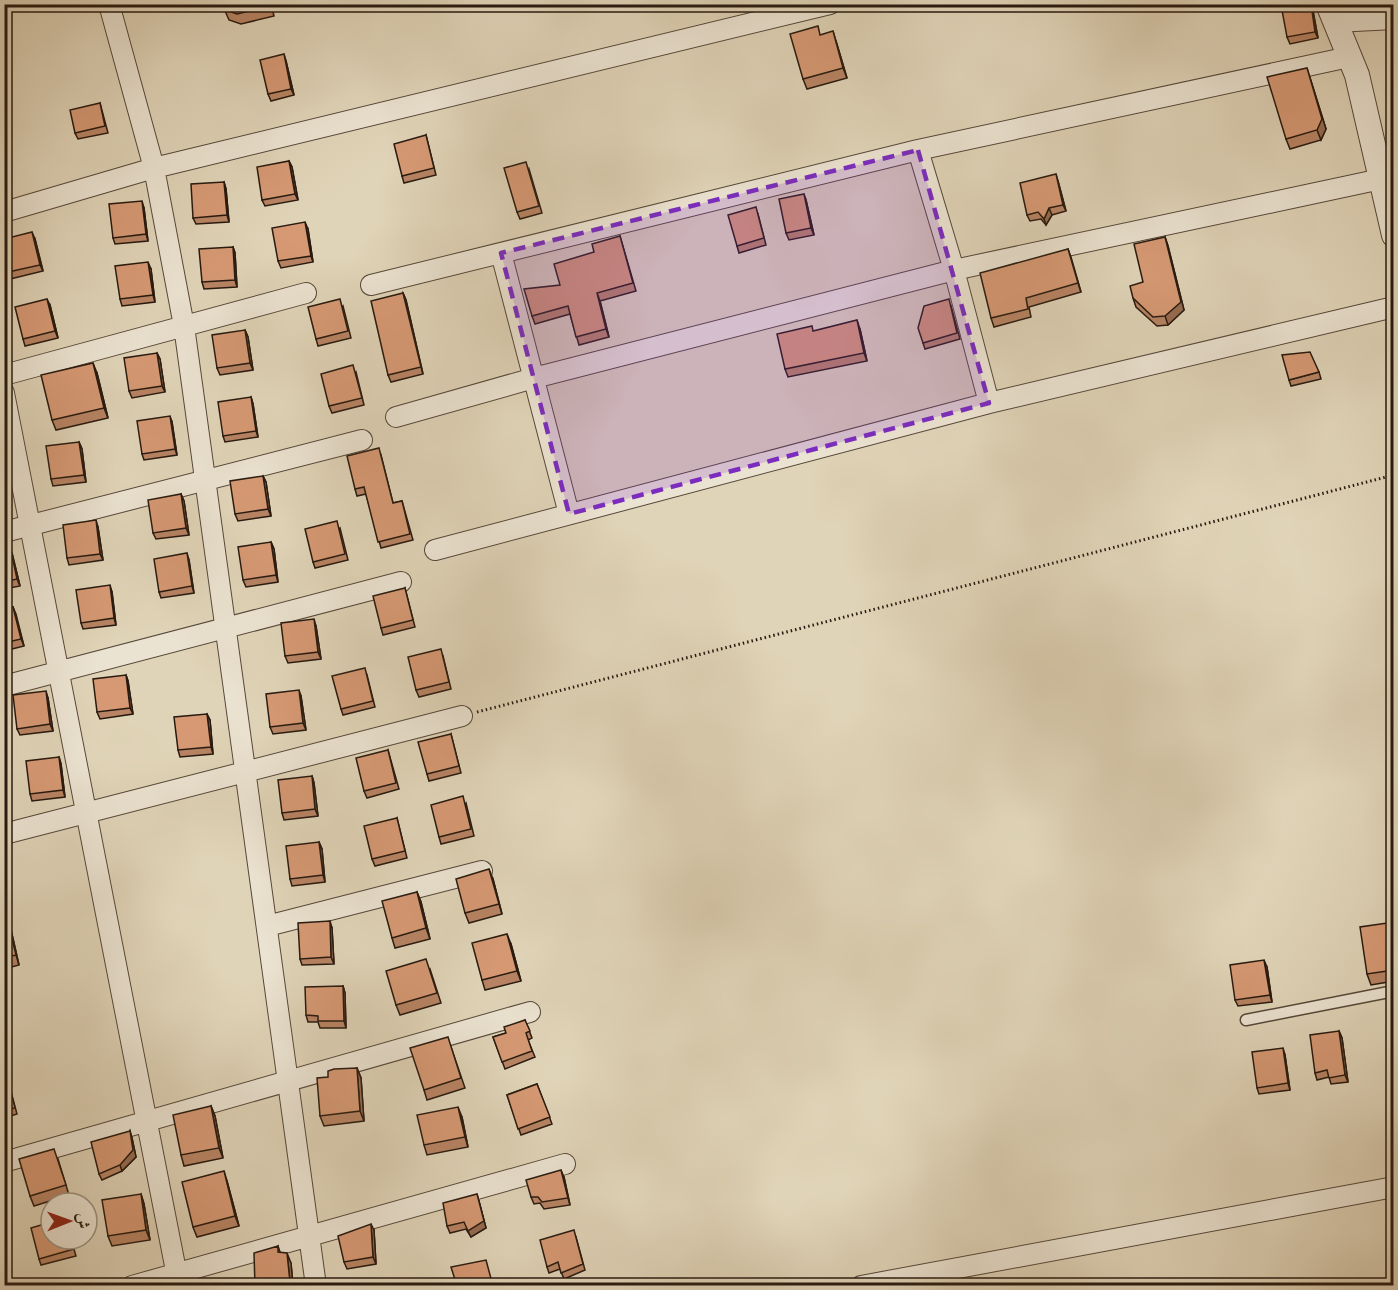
<svg xmlns="http://www.w3.org/2000/svg" width="1398" height="1290" font-family="Alegreya,Amiri,serif">
<rect width="100%" height="100%" fill="#e0d4b8"/>
<filter id="stains"><feTurbulence type="fractalNoise" baseFrequency=".00333" numOctaves="4"/><feColorMatrix values="0 0 0 0 .2 0 0 0 0 .09 0 0 0 0 .02 0 0 0 .5 -.17"/></filter>
<radialGradient id="worn" r=".72"><stop offset=".6" stop-color="#630" stop-opacity="0"/><stop offset="1" stop-color="#630" stop-opacity=".3"/></radialGradient>
<g fill="none" stroke-linecap="round" stroke-linejoin="round">
<!-- service casing -->
<g stroke="#56483a" stroke-width="13">
<path id="service" d="M1246 1020 1394 991"/>
</g>
<!-- minor casing -->
<g stroke="#56483a" stroke-width="22">
<path id="minor" d="M109 4 154 168 184 326 316 1286
M1335 22 1394 19
M918 150 954 270 989 403
M4 212 154 168 830 4
M501 253 569 514
M371 285 918 150 1349 57
M4 375 306 293
M4 393 179 1286
M396 417 534 378 954 270 1381 179
M4 532 362 440
M435 550 989 403 1394 307
M4 686 401 582
M4 834 462 716
M267 926 482 871
M4 1162 530 1012
M132 1286 565 1164
M861 1286 1394 1187"/>
</g>
<!-- tertiary casing -->
<g stroke="#56483a" stroke-width="26">
<path id="tertiary" d="M1328 4 1357 75 1394 235"/>
</g>
<!-- path -->
<path stroke="#281a10" stroke-width="3" stroke-dasharray="1.5 3" stroke-linecap="butt" d="M477 712 1394 475"/>
<!-- service -->
<use href="#service" stroke="#ebe3d1" stroke-width="10"/>
<!-- minor -->
<use href="#minor" stroke="#ebe3d1" stroke-width="20"/>
<!-- tertiary -->
<use href="#tertiary" stroke="#ebe3d1" stroke-width="24"/>
</g>
<!-- wall -->
<path fill="#b88464" stroke="#281a10" stroke-width="1.5" d="M222 4H271L274 16 241 24 229 20Z
M1286 4H1312L1318 38 1290 44 1287 37Z
M836 41 847 78 807 89 803 79Z
M286 61 294 95 271 101 268 94Z
M1310 78 1326 129 1321 140 1290 149 1286 139Z
M100 103 108 133 78 139 75 133Z
M4 131 11 156 4 158Z
M426 135 436 175 404 183 402 176Z
M289 161 292 167 298 200 265 206 262 200Z
M529 169 542 213 520 219 517 212Z
M1058 181 1066 211 1052 215 1046 225 1041 219 1030 221 1027 215Z
M224 182 226 189 229 222 196 224 193 218Z
M806 200 814 235 789 240 786 233Z
M144 208 148 241 115 244 113 238Z
M758 214 766 245 739 253 737 246Z
M308 229 313 262 281 268 278 261Z
M620 236 636 291 600 301 609 337 579 345 570 314 535 324 532 316 560 285 594 252Z
M1165 237 1168 246 1184 310 1168 325 1157 326 1136 307 1133 298 1143 282Z
M35 239 43 271 10 279 8 272Z
M233 247 235 253 237 287 204 289 202 282Z
M1068 249 1081 292 1029 307 1031 317 994 327 991 318Z
M151 269 155 302 122 306 120 299Z
M403 293 406 300 423 374 391 382 388 375Z
M50 305 58 338 25 346 23 339Z
M343 306 351 338 318 346 316 339Z
M951 306 960 339 925 349 923 343Z
M860 329 867 361 788 377 785 369 814 331Z
M245 330 248 337 253 370 220 375 217 368Z
M157 353 160 359 165 392 132 398 129 391Z
M356 372 364 405 332 413 329 406Z
M1319 372 1321 379 1291 386 1289 380Z
M97 373 108 418 56 430 52 420Z
M251 397 253 404 258 437 225 442 223 436Z
M172 422 177 455 144 460 142 454Z
M79 442 82 449 86 482 53 486 51 479Z
M381 455 393 503 402 501 413 540 381 548 366 494 357 496 355 489Z
M263 476 266 482 271 516 238 521 235 514Z
M181 494 184 501 189 535 156 539 153 533Z
M98 527 103 560 69 565 67 558Z
M340 528 348 560 315 568 313 562Z
M271 542 274 549 278 582 246 587 243 580Z
M4 548 12 553 20 586 4 589Z
M189 560 194 593 161 598 159 592Z
M405 588 415 627 383 635 381 628Z
M112 592 116 625 83 629 81 623Z
M13 607 24 646 4 651V609Z
M316 626 321 659 288 663 285 656Z
M443 656 451 689 419 697 416 690Z
M126 675 128 681 133 714 100 719 97 712Z
M367 675 375 707 343 715 341 709Z
M301 696 306 730 273 734 270 727Z
M48 698 53 731 20 735 17 729Z
M207 714 210 720 213 754 180 757 178 750Z
M451 734 461 773 429 781 427 774Z
M388 750 399 789 367 798 364 791Z
M59 757 61 764 65 797 32 801 30 794Z
M312 776 314 783 318 816 284 820 282 813Z
M466 803 474 836 441 844 439 837Z
M397 818 407 858 375 866 372 859Z
M319 842 322 849 325 882 292 886 290 879Z
M493 879 502 914 469 923 465 913Z
M417 892 421 902 430 939 395 948 392 938Z
M4 911 9 921 19 965 4 969Z
M1394 922V981L1371 985 1367 974Z
M332 928 334 964 302 965 300 959Z
M511 944 521 981 485 990 482 980Z
M1267 967 1272 1002 1238 1006 1235 1000Z
M430 969 441 1003 400 1015 396 1005Z
M343 986 345 993 346 1028H320L318 1022H308L306 1015Z
M525 1020 532 1038 528 1040 535 1057 505 1069 493 1037 506 1033Z
M1339 1031 1342 1038 1348 1082 1331 1084 1329 1077 1317 1080 1315 1073Z
M451 1047 465 1088 427 1100 424 1090Z
M1285 1055 1290 1090 1259 1094 1257 1088Z
M357 1068 361 1078 364 1121 324 1126 320 1116 328 1077Z
M4 1078 9 1084 17 1114 4 1118Z
M537 1084 552 1124 521 1135 507 1095Z
M211 1106 215 1116 223 1158 184 1166 181 1155Z
M462 1117 468 1147 427 1155 424 1145Z
M130 1131 132 1138 136 1157 122 1171 102 1180 99 1174Z
M58 1159 69 1195 34 1206 30 1196Z
M564 1177 570 1205 544 1209 540 1203 534 1204 531 1197Z
M227 1181 239 1226 197 1237 193 1227Z
M141 1194 144 1204 150 1240 112 1246 108 1236Z
M479 1201 486 1228 471 1237 466 1229 450 1233 447 1226Z
M374 1230 376 1264 347 1269 344 1262Z
M576 1237 585 1270 564 1279 560 1269 549 1273 547 1267Z
M51 1239H71L76 1256 41 1265 39 1259Z
M278 1246 280 1252 291 1263 293 1286H255Z"/>
<!-- shaded-wall -->
<path fill="#966b51" stroke="#281a10" stroke-width="1.5" d="M1311 4 1312 7 1318 38 1315 32Z
M833 31 836 41 847 78 843 68Z
M284 54 286 61 294 95 291 89Z
M1307 68 1326 129 1321 140 1317 130Z
M4 131 6 134 11 156 8 149Z
M289 161 292 167 298 200 295 194Z
M1056 174 1058 181 1066 211 1063 205Z
M224 182 226 189 229 222 227 215Z
M804 194 806 200 814 235 811 228Z
M142 201 144 208 148 241 146 234Z
M1049 208 1052 215 1046 225 1044 219Z
M305 222 308 229 313 262 311 256Z
M32 232 35 239 43 271 40 265Z
M1165 237 1168 246 1184 310 1168 325 1165 316Z
M233 247 235 253 237 287 235 280Z
M1068 249 1071 257 1081 292 1078 283Z
M148 262 151 269 155 302 153 295Z
M403 293 406 300 423 374 421 367Z
M597 293 600 301 609 337 606 329Z
M47 299 50 305 58 338 55 331Z
M857 320 860 329 867 361 864 353Z
M245 330 248 337 253 370 250 363Z
M157 353 160 359 165 392 162 386Z
M93 363 97 373 108 418 104 408Z
M251 397 253 404 258 437 256 431Z
M170 416 172 422 177 455 175 449Z
M79 442 82 449 86 482 84 475Z
M263 476 266 482 271 516 268 509Z
M181 494 184 501 189 535 186 528Z
M96 520 98 527 103 560 100 554Z
M271 542 274 549 278 582 276 575Z
M10 546 12 553 20 586 17 579Z
M187 553 189 560 194 593 192 586Z
M110 585 112 592 116 625 114 618Z
M13 607 16 614 24 646 21 639Z
M314 619 316 626 321 659 318 652Z
M126 675 128 681 133 714 130 708Z
M299 690 301 696 306 730 303 723Z
M46 691 48 698 53 731 50 724Z
M207 714 210 720 213 754 211 747Z
M59 757 61 764 65 797 63 790Z
M312 776 314 783 318 816 315 809Z
M319 842 322 849 325 882 323 875Z
M489 869 493 879 502 914 499 904Z
M4 870 9 885 4 891Z
M417 892 421 902 430 939 426 928Z
M5 911 9 921 19 965 16 955Z
M330 921 332 928 334 964 331 957Z
M507 934 511 944 521 981 517 971Z
M1264 960 1267 967 1272 1002 1270 995Z
M343 986 345 993 346 1028 344 1021Z
M1339 1031 1342 1038 1348 1082 1345 1075Z
M1283 1048 1285 1055 1290 1090 1288 1083Z
M357 1068 361 1078 364 1121 360 1111Z
M211 1106 215 1116 223 1158 219 1148Z
M458 1107 462 1117 468 1147 465 1137Z
M130 1131 132 1138 136 1157 122 1171 120 1165Z
M561 1170 564 1177 570 1205 568 1198Z
M224 1171 227 1181 239 1226 235 1216Z
M141 1194 144 1204 150 1240 146 1230Z
M477 1194 486 1228 471 1237 468 1231Z
M371 1224 374 1230 376 1264 373 1257Z
M287 1253 291 1263 293 1286H292L290 1282Z"/>
<!-- building -->
<path fill="#d69974" stroke="#281a10" stroke-width="1.5" d="M223 4H270V6L237 14 225 10Z
M1286 4H1311L1315 32 1287 37 1281 5Z
M818 26 820 35 833 31 843 68 803 79 790 34Z
M284 54 291 89 268 94 260 60Z
M1307 68 1322 119 1317 130 1286 139 1267 77Z
M100 103 105 126 75 133 70 110Z
M4 133 8 149 4 150Z
M426 135 434 168 402 176 394 144Z
M289 161 295 194 262 200 257 167Z
M526 162 539 206 517 212 504 168Z
M1056 174 1063 205 1049 208 1044 219 1038 212 1027 215 1020 183Z
M224 182 227 215 193 218 191 184Z
M804 194 811 228 786 233 779 199Z
M142 201 146 234 113 238 109 204Z
M756 207 764 238 737 246 728 215Z
M305 222 311 256 278 261 272 228Z
M32 232 40 265 8 272 4 258V239Z
M620 236 633 283 597 293 606 329 576 337 568 306 532 316 524 289 560 285 554 264 594 252 592 244Z
M1165 237 1181 302 1165 316 1153 317 1133 298 1130 286 1143 282 1134 244Z
M233 247 235 280 202 282 199 249Z
M1068 249 1078 283 1026 298 1028 309 991 318 980 273Z
M148 262 153 295 120 299 115 266Z
M403 293 421 367 388 375 371 301Z
M47 299 55 331 23 339 15 307Z
M340 299 348 331 316 339 308 307Z
M949 299 957 333 923 343 918 328 924 306Z
M857 320 864 353 785 369 777 334 812 326 813 331Z
M245 330 250 363 217 368 212 335Z
M1310 352 1319 372 1289 380 1282 355Z
M157 353 162 386 129 391 124 358Z
M93 363 104 408 52 420 41 375Z
M353 365 362 398 329 406 321 374Z
M251 397 256 431 223 436 218 402Z
M170 416 175 449 142 454 137 421Z
M79 442 84 475 51 479 46 446Z
M379 448 393 503 402 501 410 534 378 542 364 487 355 489 347 456Z
M263 476 268 509 235 514 230 481Z
M181 494 186 528 153 533 148 500Z
M96 520 100 554 67 558 63 525Z
M337 521 345 554 313 562 305 529Z
M271 542 276 575 243 580 238 547Z
M10 546 17 579 4 582V548Z
M187 553 192 586 159 592 154 559Z
M110 585 114 618 81 623 76 590Z
M405 588 413 620 381 628 373 596Z
M13 607 21 639 4 643V609Z
M314 619 318 652 285 656 281 623Z
M441 649 449 682 416 690 408 657Z
M365 668 373 701 341 709 332 676Z
M126 675 130 708 97 712 93 679Z
M299 690 303 723 270 727 266 694Z
M46 691 50 724 17 729 13 695Z
M207 714 211 747 178 750 174 717Z
M451 734 459 766 427 774 418 742Z
M388 750 396 783 364 791 356 758Z
M59 757 63 790 30 794 26 761Z
M312 776 315 809 282 813 278 780Z
M463 796 471 829 439 837 431 805Z
M397 818 405 851 372 859 364 826Z
M319 842 323 875 290 879 286 846Z
M489 869 499 904 465 913 456 879Z
M417 892 426 928 392 938 382 901Z
M4 911H5L16 955 4 958Z
M330 921 331 957 300 959 298 923Z
M1394 922V970L1367 974 1360 927Z
M507 934 517 971 482 980 472 943Z
M426 959 437 993 396 1005 386 971Z
M1264 960 1270 995 1235 1000 1230 965Z
M343 986 344 1021H318V1016L306 1015 305 987Z
M525 1020 530 1031 526 1033 532 1051 502 1062 493 1037 506 1033 504 1027Z
M1339 1031 1345 1075 1329 1078 1327 1070 1315 1073 1310 1035Z
M448 1037 461 1078 424 1090 410 1048Z
M1283 1048 1288 1083 1257 1088 1252 1052Z
M357 1068 360 1111 320 1116 317 1078 328 1077V1071L334 1069Z
M7 1077 15 1108 4 1110V1078Z
M537 1084 550 1117 518 1129 507 1095Z
M211 1106 219 1148 181 1155 173 1115Z
M458 1107 465 1137 424 1145 417 1115Z
M130 1131 133 1150 120 1165 99 1174 91 1142Z
M54 1149 66 1185 30 1196 19 1159Z
M561 1170 568 1198 542 1202 538 1197H531L526 1180Z
M224 1171 235 1216 193 1227 182 1182Z
M141 1194 146 1230 108 1236 102 1200Z
M477 1194 484 1221 468 1231 464 1222 447 1226 443 1203Z
M51 1222V1239H71L74 1249 39 1259 31 1228Z
M371 1224 373 1257 344 1262 338 1236Z
M574 1230 583 1264 561 1273 558 1262 547 1267 540 1240Z
M278 1246V1252L287 1253 290 1282 278 1284 279 1286H255L254 1253Z
M486 1260 493 1286H457L451 1267Z
M378 1282 379 1286H345Z"/>
<!-- marked area -->
<path fill="#7b2cbf" fill-opacity="0.2" stroke="#7b2cbf" stroke-width="4.5" stroke-dasharray="12 8" stroke-linejoin="round" d="M918 150 989 403 569 514 501 253Z"/>
<!-- margin -->
<rect width="1398" height="1290" fill="none" stroke="#e0d4b8" stroke-width="24"/>
<rect x="6" y="6" width="1386" height="1278" fill="none" stroke="#281a10" stroke-width="3"/>
<rect x="12" y="12" width="1374" height="1266" fill="none" stroke="#281a10" stroke-width="1.5"/>
<!-- north arrow -->
<g transform="translate(69 1221) rotate(89)"><circle r="28" fill="#ebe3d1" stroke="#9d9384" stroke-width="1.5"/>
<path d="M0-4.5L10 22L0 15L-10 22Z" fill="#8f2418"/>
<text y="-9" font-size="16" font-weight="bold" text-anchor="middle" fill="#281a10">ش</text>
</g>
<rect width="100%" height="100%" filter="url(#stains)"/>
<rect width="100%" height="100%" fill="url(#worn)"/>
</svg>
